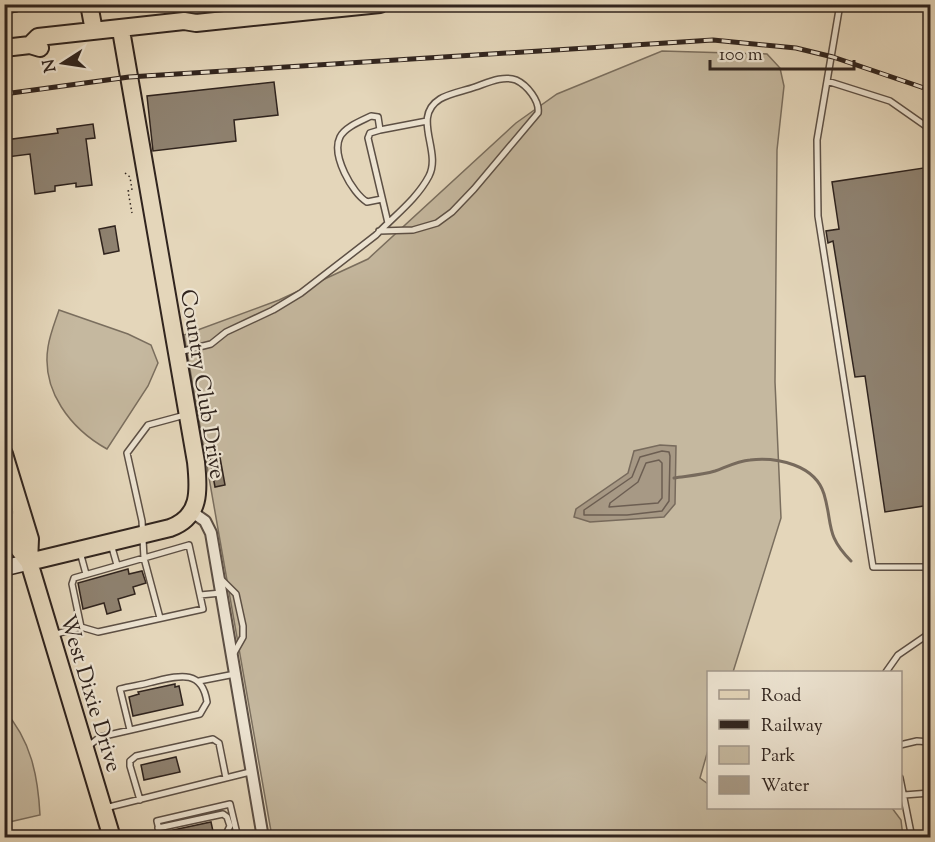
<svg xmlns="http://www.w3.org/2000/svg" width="935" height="842" font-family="'Sorts Mill Goudy',serif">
<rect width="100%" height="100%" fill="#e4d6ba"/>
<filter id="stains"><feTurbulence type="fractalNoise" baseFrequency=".00333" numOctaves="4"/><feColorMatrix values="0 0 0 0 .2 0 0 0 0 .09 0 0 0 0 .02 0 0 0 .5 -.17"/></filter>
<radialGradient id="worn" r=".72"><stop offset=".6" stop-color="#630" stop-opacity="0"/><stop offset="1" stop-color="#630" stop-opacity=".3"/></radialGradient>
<!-- green -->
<path fill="#c5b89f" stroke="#7a6e5e" stroke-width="1.5" d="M662 51 767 54 780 68 784 86 777 150 775 382 781 518 733 672H708V750L700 778 708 784V808H892L901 820 903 837H272L184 335 279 300 368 259 516 123 557 94Z
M59 310 128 334 151 345 158 363 148 386 107 449C71 429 41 391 48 347 50 334 55 322 59 310Z
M4 710C31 740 38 776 40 815L5 823Z"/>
<!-- water -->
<path fill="#a79985" stroke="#776a5c" stroke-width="1.5" d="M660 445 676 446 675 504 664 517 590 522 574 517 576 509 628 473 634 451Z"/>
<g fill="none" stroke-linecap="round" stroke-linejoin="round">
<!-- shore -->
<path stroke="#6c5e52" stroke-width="1.5" d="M662 451 669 452 670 456 669 501 662 511 627 515H584V510L632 477 640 457Z
M659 460 662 463V498L658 503 609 507 610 503 638 482 646 463Z"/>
<!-- stream -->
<path stroke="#776a5c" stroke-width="3" d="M674 478C687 476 702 475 715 471 726 467 738 461 750 460 778 457 815 465 824 494 833 524 825 535 851 561"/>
</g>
<!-- building -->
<path fill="#8e816f" stroke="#30241e" stroke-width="1.5" d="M4 4H15L17 12 4 14Z
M274 82 278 115 234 120 236 141 153 151 147 96Z
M93 124 95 138 86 139 92 185 76 187V183L55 186V191L35 194 30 154 7 157 5 140 58 133 57 129Z
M930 167V505L885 512 865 376 855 377 833 241 828 243 826 231 839 229 832 182Z
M115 226 119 251 104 254 99 229Z
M219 452 225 485 215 487 209 454Z
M128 569 129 574 142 571 146 583 133 587 135 594 118 599 121 610 107 614 104 603 83 609 78 583Z
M175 684V687L179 686 183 705 133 716 129 697 139 694 138 692Z
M176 757 180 772 144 780 141 765Z
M211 822 214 836 174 837 173 830Z"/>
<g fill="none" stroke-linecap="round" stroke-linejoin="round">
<!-- lane casing -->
<g stroke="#5d5045" stroke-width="8">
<path id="lane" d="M827 81 840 4
M930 129 890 101 827 81 817 140 818 216 873 567H930
M380 130 427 121
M382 199 367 202C352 193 331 155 340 137 345 127 361 121 371 116L378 117 380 130 370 133 368 138 388 223
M179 352 211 344 226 332 273 310 301 293 376 235C394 216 417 199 429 176 442 151 411 117 440 99 450 93 464 91 475 87 487 83 503 75 516 80 527 85 540 101 538 113L474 189 452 212 437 223 413 230 379 231
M111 544 117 565
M80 552 86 574
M221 579 236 594 243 626V637L234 653
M200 595 221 593
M81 627 72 584 74 578 144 558 160 618
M53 635 81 627 98 632 203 609 189 545 144 558 142 521 127 453 148 425 185 415
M886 672 898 655 930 633
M199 681 235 674
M900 745 917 741 930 742
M86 748 100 737 200 714 207 702C202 668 178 676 152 682 142 685 131 686 120 689L130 730
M900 778 912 838
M904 795 930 793
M140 800 130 766V761L136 756 213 739 219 743 226 778
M105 808 250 772
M158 828 223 814 227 817 230 826 226 834 220 838
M161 838 157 821 230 804 238 838"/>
</g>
<!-- street casing -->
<g stroke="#5d5045" stroke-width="14">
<path id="street" d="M192 512 205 521 211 533 263 838"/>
</g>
<!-- secondary casing -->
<g stroke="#30241e" stroke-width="18">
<path id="secondary" d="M4 568 29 562"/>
</g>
<!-- primary casing -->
<g stroke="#30241e" stroke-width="20">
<path id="primary" d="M89 4 94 31
M30 45 38 37 184 21 196 23 380 4
M4 48 30 45 40 48
M4 454 30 539 29 562 112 838
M4 509 15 544 29 562
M29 562 170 528C201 517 199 490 196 462L122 36"/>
</g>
<!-- path -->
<path stroke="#30241e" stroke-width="1.5" stroke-dasharray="1.5 3" stroke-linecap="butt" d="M125 173 130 177 132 190 128 191 132 213"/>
<!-- lane -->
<use href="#lane" stroke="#ede4d2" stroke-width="5"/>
<!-- street -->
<use href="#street" stroke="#ede4d2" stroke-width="10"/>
<!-- secondary -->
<use href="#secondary" stroke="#ede4d2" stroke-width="15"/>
<!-- primary -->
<use href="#primary" stroke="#e4d6ba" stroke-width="16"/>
<!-- rail casing -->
<g stroke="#30241e" stroke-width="5">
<path id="rail" d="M4 94 129 77 713 40 796 48 833 57 930 90"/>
</g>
<!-- rail -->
<use href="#rail" stroke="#ede4d2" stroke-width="3" stroke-dasharray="9" stroke-linecap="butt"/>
</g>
<g text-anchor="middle" stroke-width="4.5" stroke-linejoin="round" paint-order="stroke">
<!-- street labels -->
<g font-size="22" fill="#30241e" stroke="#ede4d2">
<text transform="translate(204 384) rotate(81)" y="8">Country Club Drive</text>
<text transform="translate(92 693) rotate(73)" y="8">West Dixie Drive</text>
</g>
</g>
<!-- margin -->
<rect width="935" height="842" fill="none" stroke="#e4d6ba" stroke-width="24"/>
<rect x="6" y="6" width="923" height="830" fill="none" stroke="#30241e" stroke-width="3"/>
<rect x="12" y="12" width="911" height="818" fill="none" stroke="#30241e" stroke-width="1.5"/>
<!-- legend -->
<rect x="707" y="671" width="195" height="138" fill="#ede4d2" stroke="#a1978a" stroke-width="1.5"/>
<rect x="719" y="690" width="30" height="9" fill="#e4d6ba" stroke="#a1978a" stroke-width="1.5"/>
<text x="761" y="701" font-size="18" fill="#30241e">Road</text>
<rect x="719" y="720" width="30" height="9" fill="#30241e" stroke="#a1978a" stroke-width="1.5"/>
<text x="761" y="731" font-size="18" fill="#30241e">Railway</text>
<rect x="719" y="746" width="30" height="18" fill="#c5b89f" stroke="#a1978a" stroke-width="1.5"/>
<text x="761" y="761" font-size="18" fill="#30241e">Park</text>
<rect x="719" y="776" width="30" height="18" fill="#a79985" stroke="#a1978a" stroke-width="1.5"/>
<text x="761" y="791" font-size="18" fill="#30241e">Water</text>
<!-- north arrow -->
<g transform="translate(63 63) rotate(258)" stroke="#ede4d2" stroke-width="4.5" paint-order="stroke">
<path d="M0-4.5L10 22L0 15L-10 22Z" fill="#30241e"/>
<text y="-9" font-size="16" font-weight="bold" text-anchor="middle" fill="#30241e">N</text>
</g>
<!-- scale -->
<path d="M710 60v9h144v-9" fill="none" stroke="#30241e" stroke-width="3"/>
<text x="719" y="60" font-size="18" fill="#30241e" stroke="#ede4d2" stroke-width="4.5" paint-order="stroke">100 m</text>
<rect width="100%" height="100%" filter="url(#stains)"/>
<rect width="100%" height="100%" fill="url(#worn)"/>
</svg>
